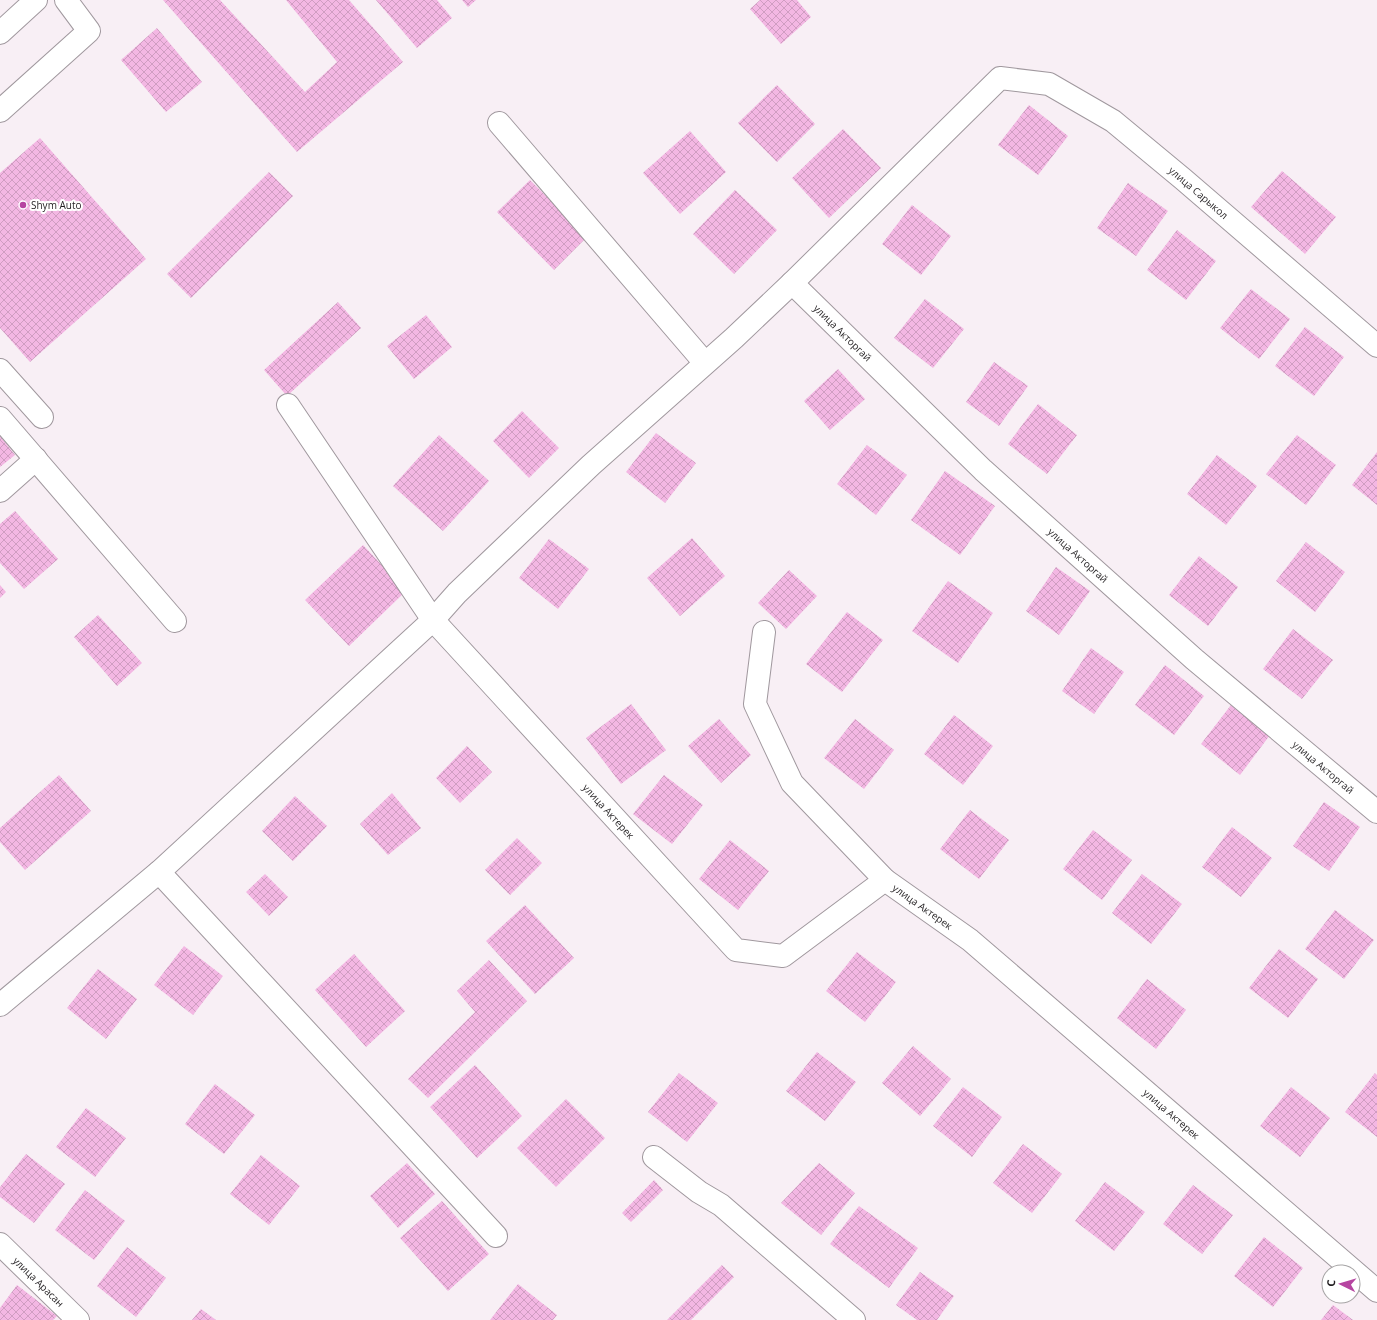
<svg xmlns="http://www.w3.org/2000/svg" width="1377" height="1320" font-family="'Open Sans',sans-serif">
<defs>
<pattern id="building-cross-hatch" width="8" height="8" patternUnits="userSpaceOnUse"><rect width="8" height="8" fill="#f3b7e3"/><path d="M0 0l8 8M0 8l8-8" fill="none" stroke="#d09dc2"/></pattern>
</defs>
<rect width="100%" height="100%" fill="#f8eff5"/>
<!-- building -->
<path fill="url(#building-cross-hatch)" d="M163 0H220L305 92 337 62 286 0H349L403 62 297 152Z
M376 0H437L452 18 417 48Z
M462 0H476L468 7Z
M760 0H797L811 17 781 44 750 9Z
M157 28 202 82 166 112 121 60Z
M777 85 815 124 777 162 738 123Z
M1029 105 1068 136 1038 175 998 145Z
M843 129 881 168 829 218 792 178Z
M690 131 726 172 680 214 643 173Z
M40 138 146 259 30 362 0 328V173Z
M1282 171 1336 217 1305 254 1251 207Z
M269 172 293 196 191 298 167 274Z
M530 180 587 237 554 270 497 212Z
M1128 183 1168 211 1136 256 1097 228Z
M735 190 777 230 734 274 693 234Z
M912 205 951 236 921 275 882 244Z
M1177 230 1216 261 1186 300 1147 270Z
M1251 289 1290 319 1259 359 1220 328Z
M925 299 964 329 933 368 894 338Z
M338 302 361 328 287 396 264 370Z
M426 315 452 347 414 379 387 346Z
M1305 327 1344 357 1314 396 1275 366Z
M994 362 1028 386 999 426 966 402Z
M838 369 865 399 830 430 804 401Z
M1038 404 1077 435 1047 474 1008 444Z
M522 411 559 448 529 478 493 441Z
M656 433 696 463 665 503 626 472Z
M439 435 489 481 443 531 393 486Z
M1297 435 1336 465 1306 505 1266 474Z
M0 436 15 455 0 467Z
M867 445 907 475 876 515 837 484Z
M1377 452V505L1352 485Z
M1217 455 1257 486 1226 525 1187 494Z
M945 471 995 506 960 555 911 520Z
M15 511 58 559 24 589 0 563V524Z
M692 538 725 576 680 616 647 578Z
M549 539 589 569 558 609 519 578Z
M1306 542 1345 572 1315 612 1276 581Z
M363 545 406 591 349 646 305 600Z
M1199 556 1238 587 1208 626 1169 595Z
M1056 567 1090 591 1059 635 1026 611Z
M789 570 817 596 786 629 758 603Z
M948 581 993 613 958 663 912 631Z
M0 585 6 592 0 598Z
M847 612 883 640 842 692 806 664Z
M98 615 142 663 117 686 74 637Z
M1293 629 1333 660 1302 699 1263 669Z
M1091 648 1124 672 1094 714 1062 691Z
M1165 665 1204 696 1174 735 1135 705Z
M631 704 666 750 621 784 586 738Z
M1231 705 1270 735 1240 775 1201 744Z
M954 715 993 746 963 785 924 754Z
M719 719 751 755 721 783 688 746Z
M855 719 894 750 864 789 824 758Z
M467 746 492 772 460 803 436 778Z
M59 775 91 811 25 870 0 842V828Z
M664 775 703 805 672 844 633 814Z
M392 793 421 828 388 855 360 824Z
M295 796 327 826 293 861 262 831Z
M1324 802 1360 827 1329 871 1293 846Z
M970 810 1009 840 979 879 940 849Z
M1232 827 1272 858 1241 897 1202 867Z
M1093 830 1132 860 1102 900 1063 869Z
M517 838 542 863 510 895 485 870Z
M730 840 769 871 738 910 699 879Z
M265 874 288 897 269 916 246 892Z
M1142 874 1182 904 1151 944 1112 913Z
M525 905 574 958 535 994 486 941Z
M1335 910 1374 940 1344 979 1305 949Z
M184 946 223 976 193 1015 154 985Z
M1279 949 1318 979 1288 1018 1249 988Z
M857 952 896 982 865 1022 826 991Z
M354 954 405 1011 366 1047 315 990Z
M489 960 527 1001 428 1098 408 1079 475 1012 457 991Z
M98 969 137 999 106 1039 67 1008Z
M1147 979 1186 1010 1156 1049 1117 1018Z
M913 1046 951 1079 920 1116 882 1083Z
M817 1052 856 1082 825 1121 786 1091Z
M475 1065 522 1116 477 1158 430 1107Z
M679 1073 718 1103 687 1142 648 1112Z
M1375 1073 1377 1075V1137L1345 1112Z
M215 1084 255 1115 224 1154 185 1124Z
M963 1087 1002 1117 972 1157 933 1126Z
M1291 1087 1330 1118 1300 1157 1260 1126Z
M566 1099 605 1138 556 1187 517 1148Z
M86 1108 126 1138 95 1177 56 1147Z
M1023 1144 1062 1174 1032 1213 993 1183Z
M26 1154 65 1184 34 1223 0 1197V1187Z
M261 1155 300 1186 269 1225 230 1194Z
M407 1163 435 1194 398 1228 370 1196Z
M819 1163 855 1193 821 1235 781 1203Z
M654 1180 663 1190 631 1222 622 1213Z
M1105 1182 1145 1212 1114 1251 1075 1221Z
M1193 1185 1233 1215 1202 1254 1163 1224Z
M85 1190 125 1221 94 1260 55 1230Z
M442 1201 489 1254 448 1291 400 1238Z
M859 1206 918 1248 889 1288 830 1244Z
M1264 1237 1303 1268 1273 1307 1234 1276Z
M127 1247 166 1278 136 1317 97 1286Z
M722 1265 734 1277 691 1320H667Z
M920 1272 954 1296 937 1320H917L896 1305Z
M518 1284 557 1315 553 1320H490Z
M17 1285 57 1316 53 1320H0V1308Z
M1333 1305 1353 1320H1321Z
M201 1309 216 1320H192Z"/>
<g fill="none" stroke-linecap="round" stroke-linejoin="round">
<!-- minor casing -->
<g stroke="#a0989e" stroke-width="24">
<g id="minor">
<path d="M0 33 36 0"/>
<path d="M0 111 89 31 66 0"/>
<path d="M499 123 705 363"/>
<path id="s1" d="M792 283 983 470 1194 659 1377 812"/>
<path d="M0 370 42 417"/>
<path id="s2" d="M288 405 433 620 736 950 783 956 885 880 970 940 1377 1291"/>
<path d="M0 418 175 621"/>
<path d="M0 491 36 459"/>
<path d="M764 632 755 704 792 783 885 880"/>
<path d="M159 872 496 1236"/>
<path id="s3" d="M0 1005 159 872 433 620 457 593 591 465 734 338 792 283 1000 78 1049 84 1113 121 1183 179 1377 346"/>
<path d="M654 1157 699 1192 721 1205 854 1320"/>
<path id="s4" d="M0 1244 78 1320"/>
</g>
</g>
<!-- minor -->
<use href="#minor" stroke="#fff" stroke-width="22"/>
</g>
<!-- markers -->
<circle fill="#b645a1" stroke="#fff" stroke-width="1.5" cx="23" cy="205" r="4"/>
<g text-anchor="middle" stroke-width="4" stroke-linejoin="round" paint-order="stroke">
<!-- street labels -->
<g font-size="10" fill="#221f21" stroke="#fff">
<text dy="4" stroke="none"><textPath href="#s3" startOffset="1599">улица Сарыкол</textPath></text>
<text dy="4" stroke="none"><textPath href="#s1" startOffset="71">улица Акторгай</textPath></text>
<text dy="4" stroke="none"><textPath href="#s1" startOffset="395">улица Акторгай</textPath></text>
<text dy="4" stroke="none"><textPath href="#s1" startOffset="719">улица Акторгай</textPath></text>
<text dy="4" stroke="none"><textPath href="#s2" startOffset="519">улица Актерек</textPath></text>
<text dy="4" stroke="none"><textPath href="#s2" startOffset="928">улица Актерек</textPath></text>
<text dy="4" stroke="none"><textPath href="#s2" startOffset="1252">улица Актерек</textPath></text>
<text dy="4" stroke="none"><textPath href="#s4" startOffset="54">улица Арасан</textPath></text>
</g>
<!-- poi labels -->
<g font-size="10" fill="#221f21" stroke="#fff" text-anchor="start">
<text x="31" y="209">Shym Auto</text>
</g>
</g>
<!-- north arrow -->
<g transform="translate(1341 1284) rotate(275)"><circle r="19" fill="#ffffff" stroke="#a7a5a6"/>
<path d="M0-3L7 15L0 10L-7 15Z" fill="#b645a1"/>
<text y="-6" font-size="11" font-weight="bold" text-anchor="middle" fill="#221f21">С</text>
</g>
</svg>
